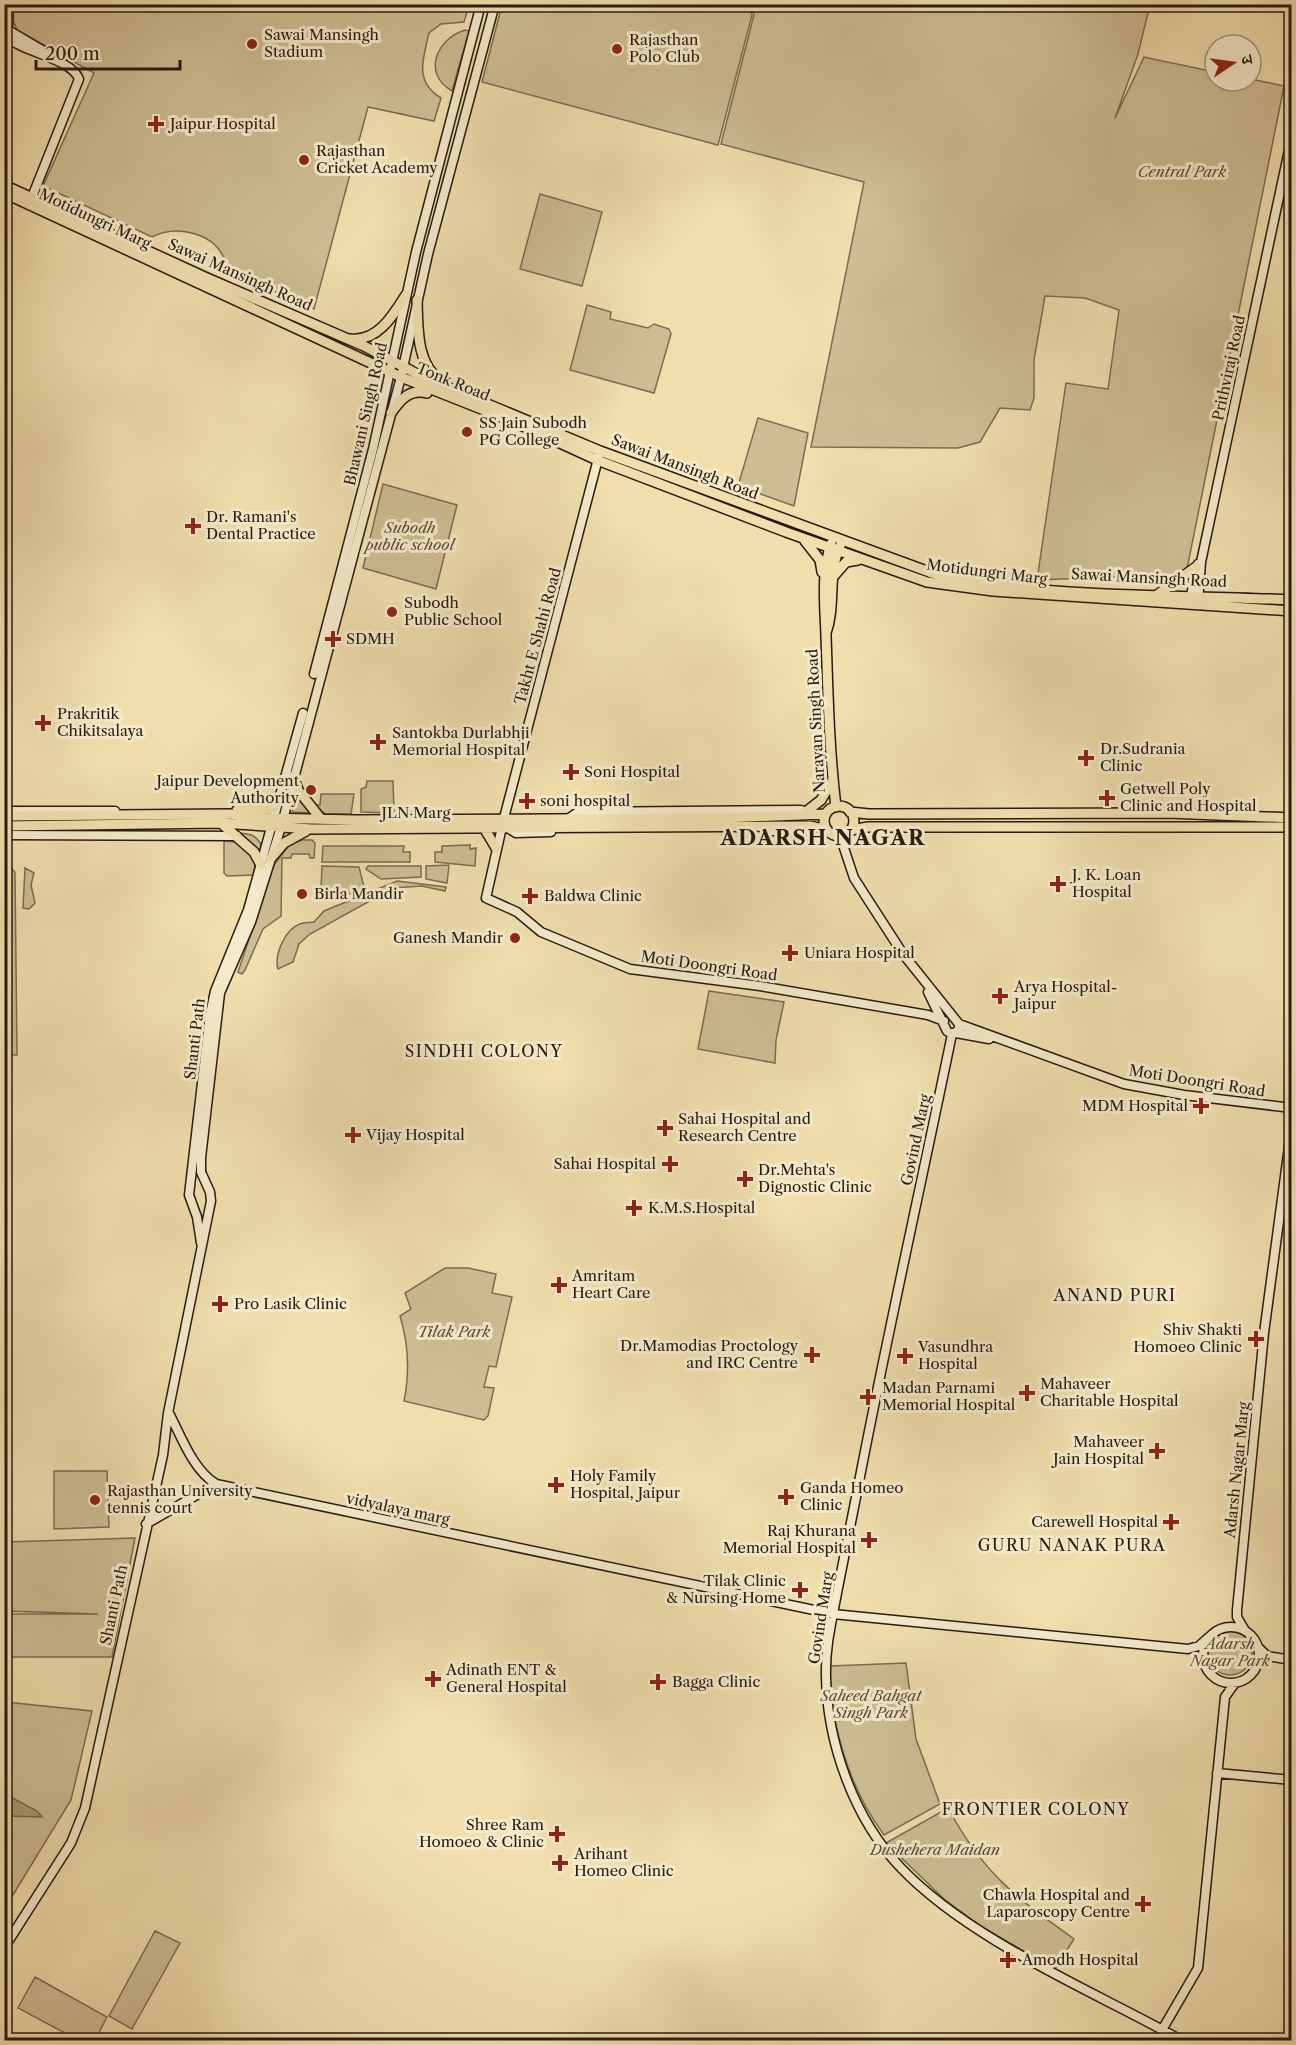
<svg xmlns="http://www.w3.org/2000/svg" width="1296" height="2045" font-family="'Libre Caslon Text','Noto Serif Devanagari',serif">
<rect width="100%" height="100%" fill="#f0dead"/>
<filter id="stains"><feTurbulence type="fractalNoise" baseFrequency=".00333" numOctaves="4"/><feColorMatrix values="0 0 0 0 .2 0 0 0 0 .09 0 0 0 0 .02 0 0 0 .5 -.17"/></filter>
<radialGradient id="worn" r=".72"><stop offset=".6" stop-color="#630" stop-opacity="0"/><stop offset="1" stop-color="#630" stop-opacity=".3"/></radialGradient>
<!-- green -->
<path fill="#cebd93" stroke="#7b6c52" stroke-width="1.5" d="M16 4 469 5 464 22 441 24 429 33C423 59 414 82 441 98L434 121 368 107 314 309 222 269 223 256C211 232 175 225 152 237L43 186 94 73 17 30 12 17Z
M748 4 752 15 718 145 482 82 502 5Z
M750 5H1150L1138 54 1115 118 1144 57 1215 72V81L1251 79 1284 86 1186 574 1037 580 1066 383 1108 389 1119 310 1085 298 1045 296 1034 360V398L1030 410 1000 408 980 442 958 448 811 447 864 182 721 144 754 15Z
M465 30 469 31 452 91C422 74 436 39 465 30Z
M540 194 602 212 582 286 520 269Z
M587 305 611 312 610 319 648 328 654 324 669 329 671 334 654 393 570 370Z
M758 418 808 433 794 506 738 486Z
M383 484 457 505 436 589 363 568Z
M367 781H393L394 813 361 812V789L366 787Z
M321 794H354L351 814H326L313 805H320Z
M298 795 313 813 292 812Z
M240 833C251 834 255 835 261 844L260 855Z
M302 840H312L315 843 314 858H310L309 854H292L291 858H282L281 916 263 929 245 970 242 974 238 972 274 865 290 844Z
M224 841 238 842 255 861 254 875 227 876 224 873Z
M470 845V849L476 848 475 866 435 862V852H442V846Z
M323 846H404L403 852H410V862H322Z
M5 862 15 872 17 1055H5Z
M449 865 447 883 426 879V866Z
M322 866 359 867 364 887 341 898 326 897 321 890Z
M368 866H421V877L381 879 366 869Z
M25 868 34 873 31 885 35 903 29 909 23 908Z
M397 881 446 887 445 891 422 886 393 888 310 934 299 944 293 962 278 969C274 955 285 929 300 924 304 922 310 923 314 922L324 911Z
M709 991 784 1002 776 1040 775 1063 698 1049Z
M445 1268H468L496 1274 492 1293 512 1297 496 1367 489 1366 484 1387 494 1388 488 1416 484 1420 404 1401C410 1371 409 1345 400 1316L411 1309 405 1293Z
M54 1471H107L109 1527 54 1529Z
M135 1538 112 1657H5V1614H98L5 1611V1542Z
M1208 1653a22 22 0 1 1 44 0a22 22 0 1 1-44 0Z
M906 1663 916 1739 940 1804 884 1835C857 1798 843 1760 834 1716 830 1698 826 1683 830 1666Z
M5 1702 92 1711 71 1800 5 1908Z
M948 1808C983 1873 1015 1897 1074 1939L1055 1969 982 1927 944 1899 886 1843Z
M155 1931 180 1943 132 2029 109 2016Z
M35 1977 107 2017 95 2040H78L18 2008Z"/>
<!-- water -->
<path fill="#ac9b78" stroke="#77674f" stroke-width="1.5" d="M5 1102 7 1104 8 1157H5Z
M5 1794 37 1811 42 1817 5 1816Z"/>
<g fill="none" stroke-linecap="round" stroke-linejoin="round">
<!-- secondary casing -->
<g stroke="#281a12" stroke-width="11">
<path id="secondary" d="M9 4 8 30 47 53
M4 35C23 53 71 58 79 79L32 197
M599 455 504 818 486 898 517 912 541 932 630 969 760 986 928 1015 944 1021
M1198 603 1201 562 1292 136
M1189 604 1198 564
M314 674 373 449 416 252 481 4
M4 811H115
M569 818 578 812 801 810 811 814
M508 828 516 833 551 832
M771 831H805L814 827
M4 835 237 836
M840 836 854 878 903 954 959 1024V1030L952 1034
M928 992 947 1031 952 1034
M959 1024 1124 1084 1184 1095 1292 1108
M956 1033 989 1039
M952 1034C921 1185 887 1336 858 1487 851 1522 844 1558 837 1593 832 1620 825 1648 826 1676 827 1743 854 1819 901 1868 972 1942 1092 1990 1181 2040
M201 1243 197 1217 189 1195 210 1014 215 991 248 910 303 713
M169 1413C181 1436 193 1470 216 1484L833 1614 1188 1649 1199 1646 1209 1637
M146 1524 216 1484
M1203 1655a28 28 0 1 1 56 0a28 28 0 1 1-56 0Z
M1244 1629 1237 1617V1610L1264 1333 1292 1124
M1259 1648 1267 1656 1292 1660
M1217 1773 1292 1780
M4 1948 71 1843 85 1808 163 1455 168 1413 211 1201 210 1192 201 1172V1158L220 993 251 922 281 827 401 377 428 254 495 4
M1162 2030 1198 1968 1225 1697 1235 1683"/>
</g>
<!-- primary casing -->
<g stroke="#281a12" stroke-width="12">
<path id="primary" d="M4 185 207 278 364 346 425 378 600 451 932 573C1046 600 1175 594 1292 600
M4 193 401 377 514 422 597 460 786 532 927 582 993 591 1292 611
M417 300C418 328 416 365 442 382
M351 339C378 342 394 314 406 295
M391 413C400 400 410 388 427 393
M805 541 820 560 822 572
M831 544C821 575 825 604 826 636 828 693 829 749 836 807
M832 578 846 562 858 560
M1157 595 1196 567
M826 633C836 605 827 575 840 546
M293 776 298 790 321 819
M824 821a15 15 0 1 1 30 0a15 15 0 1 1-30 0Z
M237 810 272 809 279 800
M807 811 821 800 832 781
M850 812 869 814 1168 813 1292 818
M4 816 229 814 262 818 356 820 719 818 826 814
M221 823 254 852 261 865
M4 826 221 823 312 829 810 826 827 830
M484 828 496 848
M851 830 868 827H1292
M271 858 284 843 306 831"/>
</g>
<!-- secondary -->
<use href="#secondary" stroke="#f5eaca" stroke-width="8"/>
<!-- primary -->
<use href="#primary" stroke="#f0dead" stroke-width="9"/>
</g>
<!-- markers -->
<g fill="#8f2418" stroke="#f5eaca" stroke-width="2">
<circle cx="252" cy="44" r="6"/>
<circle cx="617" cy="49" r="6"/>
<path d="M153 115h6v6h6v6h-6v6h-6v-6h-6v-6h6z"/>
<circle cx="304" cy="160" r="6"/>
<circle cx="467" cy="432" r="6"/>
<path d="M190 517h6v6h6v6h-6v6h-6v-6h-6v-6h6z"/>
<circle cx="392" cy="612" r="6"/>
<path d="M330 630h6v6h6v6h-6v6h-6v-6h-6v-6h6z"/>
<path d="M40 714h6v6h6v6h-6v6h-6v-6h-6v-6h6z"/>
<path d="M375 733h6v6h6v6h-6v6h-6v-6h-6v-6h6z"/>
<path d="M1083 749h6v6h6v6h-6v6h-6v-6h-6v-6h6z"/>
<path d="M568 763h6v6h6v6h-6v6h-6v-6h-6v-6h6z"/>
<circle cx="311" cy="790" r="6"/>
<path d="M1104 789h6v6h6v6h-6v6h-6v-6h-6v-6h6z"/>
<path d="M524 792h6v6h6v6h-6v6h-6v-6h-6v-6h6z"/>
<path d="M1055 875h6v6h6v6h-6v6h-6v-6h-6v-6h6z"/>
<circle cx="302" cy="894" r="6"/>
<path d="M527 887h6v6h6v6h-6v6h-6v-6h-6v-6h6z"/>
<circle cx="515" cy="938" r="6"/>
<path d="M787 944h6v6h6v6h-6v6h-6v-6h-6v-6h6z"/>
<path d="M997 987h6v6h6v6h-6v6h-6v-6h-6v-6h6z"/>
<path d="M1198 1097h6v6h6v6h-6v6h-6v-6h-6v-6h6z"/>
<path d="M662 1119h6v6h6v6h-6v6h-6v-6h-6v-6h6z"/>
<path d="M350 1126h6v6h6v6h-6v6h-6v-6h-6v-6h6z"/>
<path d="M667 1155h6v6h6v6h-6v6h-6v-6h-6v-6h6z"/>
<path d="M742 1170h6v6h6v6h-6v6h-6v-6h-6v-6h6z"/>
<path d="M631 1199h6v6h6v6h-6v6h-6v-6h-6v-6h6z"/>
<path d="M556 1276h6v6h6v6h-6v6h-6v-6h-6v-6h6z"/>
<path d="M217 1295h6v6h6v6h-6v6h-6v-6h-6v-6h6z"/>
<path d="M1253 1330h6v6h6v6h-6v6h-6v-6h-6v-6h6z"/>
<path d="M809 1346h6v6h6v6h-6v6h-6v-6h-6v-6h6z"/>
<path d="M902 1347h6v6h6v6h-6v6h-6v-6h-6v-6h6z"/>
<path d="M1024 1384h6v6h6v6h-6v6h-6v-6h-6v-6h6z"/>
<path d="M865 1388h6v6h6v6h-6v6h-6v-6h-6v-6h6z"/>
<path d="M1154 1442h6v6h6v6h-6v6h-6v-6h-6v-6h6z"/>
<path d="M553 1476h6v6h6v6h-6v6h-6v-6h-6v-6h6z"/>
<path d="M783 1488h6v6h6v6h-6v6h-6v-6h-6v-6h6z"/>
<circle cx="95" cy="1500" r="6"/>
<path d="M1168 1513h6v6h6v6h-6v6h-6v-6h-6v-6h6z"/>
<path d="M866 1531h6v6h6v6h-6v6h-6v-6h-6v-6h6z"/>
<path d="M797 1581h6v6h6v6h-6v6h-6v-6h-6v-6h6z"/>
<path d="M430 1670h6v6h6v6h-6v6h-6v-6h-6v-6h6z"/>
<path d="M655 1673h6v6h6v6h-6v6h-6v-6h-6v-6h6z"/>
<path d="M554 1825h6v6h6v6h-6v6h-6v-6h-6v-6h6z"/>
<path d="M557 1854h6v6h6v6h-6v6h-6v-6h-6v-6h6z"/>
<path d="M1140 1895h6v6h6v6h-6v6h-6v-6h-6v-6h6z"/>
<path d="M1005 1951h6v6h6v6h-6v6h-6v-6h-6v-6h6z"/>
</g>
<g text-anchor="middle" stroke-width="6" stroke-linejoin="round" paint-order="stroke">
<!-- poi labels -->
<g font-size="15" fill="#281a12" stroke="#f5eaca" text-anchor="start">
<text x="264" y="40">Sawai Mansingh<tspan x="264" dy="17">Stadium</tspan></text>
<text x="629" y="45">Rajasthan<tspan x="629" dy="17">Polo Club</tspan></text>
<text x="170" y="129">Jaipur Hospital</text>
<text x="316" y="156">Rajasthan<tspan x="316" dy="17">Cricket Academy</tspan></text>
<text x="479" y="428">SS Jain Subodh<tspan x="479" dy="17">PG College</tspan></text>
<text x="206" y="522">Dr. Ramani's<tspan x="206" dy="17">Dental Practice</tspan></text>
<text x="404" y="608">Subodh<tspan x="404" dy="17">Public School</tspan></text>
<text x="346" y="644">SDMH</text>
<text x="57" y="719">Prakritik<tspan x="57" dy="17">Chikitsalaya</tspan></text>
<text x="392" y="738">Santokba Durlabhji<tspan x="392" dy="17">Memorial Hospital</tspan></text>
<text x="1100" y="754">Dr.Sudrania<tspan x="1100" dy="17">Clinic</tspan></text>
<text x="584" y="777">Soni Hospital</text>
<text x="299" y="786" text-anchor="end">Jaipur Development<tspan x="299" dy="17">Authority</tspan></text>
<text x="1120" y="794">Getwell Poly<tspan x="1120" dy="17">Clinic and Hospital</tspan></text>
<text x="540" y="806">soni hospital</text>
<text x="1072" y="880">J. K. Loan<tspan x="1072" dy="17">Hospital</tspan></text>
<text x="314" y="899">Birla Mandir</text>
<text x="544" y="901">Baldwa Clinic</text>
<text x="503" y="943" text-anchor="end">Ganesh Mandir</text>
<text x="804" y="958">Uniara Hospital</text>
<text x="1014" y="992">Arya Hospital-<tspan x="1014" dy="17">Jaipur</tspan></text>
<text x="1188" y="1111" text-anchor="end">MDM Hospital</text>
<text x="678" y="1124">Sahai Hospital and<tspan x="678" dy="17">Research Centre</tspan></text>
<text x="366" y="1140">Vijay Hospital</text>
<text x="656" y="1169" text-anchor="end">Sahai Hospital</text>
<text x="758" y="1175">Dr.Mehta's<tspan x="758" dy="17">Dignostic Clinic</tspan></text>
<text x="648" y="1213">K.M.S.Hospital</text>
<text x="572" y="1281">Amritam<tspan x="572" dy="17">Heart Care</tspan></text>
<text x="234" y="1309">Pro Lasik Clinic</text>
<text x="1242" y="1335" text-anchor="end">Shiv Shakti<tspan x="1242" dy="17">Homoeo Clinic</tspan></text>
<text x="798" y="1351" text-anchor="end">Dr.Mamodias Proctology<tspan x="798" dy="17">and IRC Centre</tspan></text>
<text x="918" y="1352">Vasundhra<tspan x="918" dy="17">Hospital</tspan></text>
<text x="1040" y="1389">Mahaveer<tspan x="1040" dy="17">Charitable Hospital</tspan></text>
<text x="882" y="1393">Madan Parnami<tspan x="882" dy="17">Memorial Hospital</tspan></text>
<text x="1144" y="1447" text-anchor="end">Mahaveer<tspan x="1144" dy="17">Jain Hospital</tspan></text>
<text x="570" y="1481">Holy Family<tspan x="570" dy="17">Hospital, Jaipur</tspan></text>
<text x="800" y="1493">Ganda Homeo<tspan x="800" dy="17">Clinic</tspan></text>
<text x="107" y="1496">Rajasthan University<tspan x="107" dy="17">tennis court</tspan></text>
<text x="1158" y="1527" text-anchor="end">Carewell Hospital</text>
<text x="856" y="1536" text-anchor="end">Raj Khurana<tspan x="856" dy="17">Memorial Hospital</tspan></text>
<text x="786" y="1586" text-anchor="end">Tilak Clinic<tspan x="786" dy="17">&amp; Nursing Home</tspan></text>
<text x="446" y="1675">Adinath ENT &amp;<tspan x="446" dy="17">General Hospital</tspan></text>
<text x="672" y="1687">Bagga Clinic</text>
<text x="544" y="1830" text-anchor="end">Shree Ram<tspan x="544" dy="17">Homoeo &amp; Clinic</tspan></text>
<text x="574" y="1859">Arihant<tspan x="574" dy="17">Homeo Clinic</tspan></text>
<text x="1130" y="1900" text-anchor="end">Chawla Hospital and<tspan x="1130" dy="17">Laparoscopy Centre</tspan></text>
<text x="1022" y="1965">Amodh Hospital</text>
</g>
<!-- park labels -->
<g font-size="15" font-style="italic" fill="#5a4b39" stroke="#f5eaca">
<text x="1182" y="177">Central Park</text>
<text x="410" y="533">Subodh<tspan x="410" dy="17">public school</tspan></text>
<text x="454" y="1337">Tilak Park</text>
<text x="1230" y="1649">Adarsh<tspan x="1230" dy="17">Nagar Park</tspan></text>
<text x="871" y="1701">Saheed Bahgat<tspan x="871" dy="17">Singh Park</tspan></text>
<text x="935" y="1855">Dushehera Maidan</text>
</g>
<!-- street labels -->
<g font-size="15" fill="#281a12" stroke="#f5eaca">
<text transform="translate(95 219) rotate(25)" y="5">Motidungri Marg</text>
<text transform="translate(240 275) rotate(24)" y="5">Sawai Mansingh Road</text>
<text transform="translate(1229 368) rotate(-78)" y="5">Prithviraj Road</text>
<text transform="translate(453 382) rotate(22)" y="5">Tonk Road</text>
<text transform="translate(366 414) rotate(-77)" y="5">Bhawani Singh Road</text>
<text transform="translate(685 467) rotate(21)" y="5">Sawai Mansingh Road</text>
<text transform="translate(987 572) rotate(7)" y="5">Motidungri Marg</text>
<text transform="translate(1149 578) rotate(3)" y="5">Sawai Mansingh Road</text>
<text transform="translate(538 636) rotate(-75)" y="5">Takht E Shahi Road</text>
<text transform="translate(816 721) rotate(-93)" y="5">Narayan Singh Road</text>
<text x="416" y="818">JLN Marg</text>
<text transform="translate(709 966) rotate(8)" y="5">Moti Doongri Road</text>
<text transform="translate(195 1039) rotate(-83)" y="5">Shanti Path</text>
<text transform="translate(1197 1081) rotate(9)" y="5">Moti Doongri Road</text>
<text transform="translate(916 1140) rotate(-78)" y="5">Govind Marg</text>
<text transform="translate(1237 1470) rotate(-84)" y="5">Adarsh Nagar Marg</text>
<text transform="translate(398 1509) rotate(12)" y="5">vidyalaya marg</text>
<text transform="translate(114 1605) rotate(-78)" y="5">Shanti Path</text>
<text transform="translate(821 1618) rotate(-81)" y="5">Govind Marg</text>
</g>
<!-- neighbourhood labels -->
<g font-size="16" letter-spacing="1.5" fill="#281a12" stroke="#f5eaca">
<text x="484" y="1057">SINDHI COLONY</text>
<text x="1115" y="1301">ANAND PURI</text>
<text x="1072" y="1551">GURU NANAK PURA</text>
<text x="1036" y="1815">FRONTIER COLONY</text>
</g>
<!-- district labels -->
<g font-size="21" font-weight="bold" letter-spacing="1.5" fill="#281a12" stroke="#f5eaca">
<text x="823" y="845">ADARSH NAGAR</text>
</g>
</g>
<!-- margin -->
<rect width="1296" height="2045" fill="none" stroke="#f0dead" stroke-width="24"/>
<rect x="6" y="6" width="1284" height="2033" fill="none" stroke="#281a12" stroke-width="3"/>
<rect x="12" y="12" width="1272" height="2021" fill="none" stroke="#281a12" stroke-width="1.5"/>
<!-- north arrow -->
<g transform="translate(1233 63) rotate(77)"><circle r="28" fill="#f5eaca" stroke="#a39780" stroke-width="1.5"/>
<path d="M0-4.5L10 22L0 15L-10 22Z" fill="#8f2418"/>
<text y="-9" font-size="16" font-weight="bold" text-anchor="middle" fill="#281a12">उ</text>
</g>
<!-- scale -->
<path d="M36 60v9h144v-9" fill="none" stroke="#281a12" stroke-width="3"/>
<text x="45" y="60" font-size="18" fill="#281a12" stroke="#f5eaca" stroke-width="4.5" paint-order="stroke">200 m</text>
<rect width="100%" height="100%" filter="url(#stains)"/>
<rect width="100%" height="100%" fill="url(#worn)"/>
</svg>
